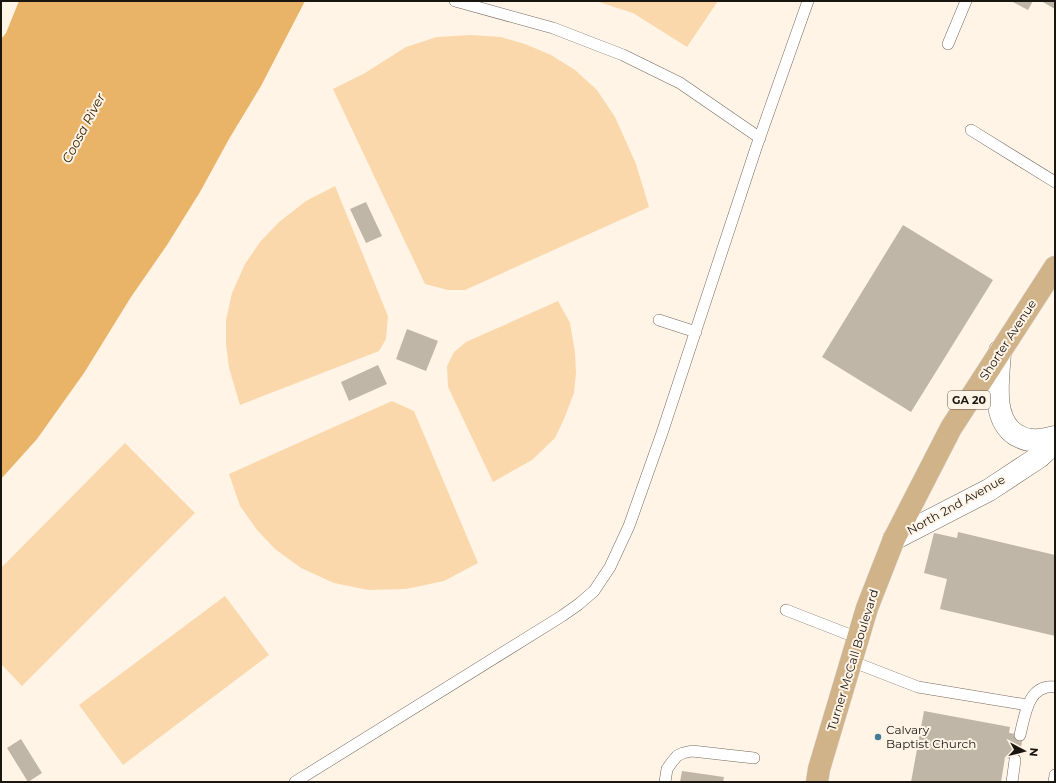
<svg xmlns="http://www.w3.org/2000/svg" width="1056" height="783" font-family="Montserrat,sans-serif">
<rect width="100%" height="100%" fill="#fff4e6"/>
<!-- green -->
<path fill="#fbd8ab" d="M596 1H718L687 47 633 13Z
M472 35 501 37 525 44 551 55 575 70 597 90 615 117 636 164 649 207 465 290H448L425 284 333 89 365 73 406 47 437 37Z
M335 186 388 316 386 339 379 351 240 405 229 368 226 344V320L232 293 245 264 260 242 279 222 306 201Z
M558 301 570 323 575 352 576 373 574 393 564 419 555 438 532 460 493 482 448 387 447 366 454 352 466 342Z
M392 401 414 411 478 563 444 581 406 589 368 590 334 583 301 568 275 549 257 530 240 506 229 474Z
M125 443 195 513 22 686 1 664V568Z
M225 596 269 655 123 765 79 705Z"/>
<!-- water -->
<path fill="#e9b368" d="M19 1H305L261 86 229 139 200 192 167 245 131 297 84 373 37 439 1 479V39L6 33Z"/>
<!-- building -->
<path fill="#c0b6a8" d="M1011 1H1033L1028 10Z
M1041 1H1055V9Z
M366 202 382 236 366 243 350 209Z
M903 225 993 280 911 412 822 357Z
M407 329 438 341 426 371 396 359Z
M378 365 387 384 349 401 341 382Z
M958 532 1055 555V636L940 609 947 579 924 573 934 533 957 538Z
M924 711 1010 727 1009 733 1023 735 1019 760 1005 758 1001 782H911Z
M21 739 42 773 28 782 7 748Z
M682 771 724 777 723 782H680Z"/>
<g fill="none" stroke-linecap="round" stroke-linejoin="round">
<!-- service casing -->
<g stroke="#746a5e" stroke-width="12">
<path id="service" d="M455 1 553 28 623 55 680 83 760 138
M948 44 966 1
M971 130 1055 182
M659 320 696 332
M786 610 858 638
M851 661 918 687 1027 705
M1020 735C1025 715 1028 684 1055 687
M295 782 562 616 579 604 594 591 610 567 629 526 662 433 756 148 808 1
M665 782 667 769 672 762 677 756 683 753 692 751 754 758
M1012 782 1015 760
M1054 782 1055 775"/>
</g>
<!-- tertiary casing -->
<g stroke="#746a5e" stroke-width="23">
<path id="tertiary" d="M1000 351C999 377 990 418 1016 435 1021 437 1025 440 1031 440 1038 441 1047 439 1055 437
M894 539 989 490 1039 457 1055 442"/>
</g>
<!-- primary casing -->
<g stroke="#dadad9" stroke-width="23">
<path id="primary" d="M817 782 819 769 867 608 894 539 951 428 1055 267"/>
</g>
<!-- service -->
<use href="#service" stroke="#fff" stroke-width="11"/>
<!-- tertiary -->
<use href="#tertiary" stroke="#fff" stroke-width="22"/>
<!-- primary -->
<use href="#primary" stroke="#d0b389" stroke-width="22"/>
</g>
<!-- markers -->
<circle fill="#417e95" stroke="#fff4e6" stroke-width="1.5" cx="878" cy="737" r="4"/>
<g text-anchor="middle" stroke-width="4" stroke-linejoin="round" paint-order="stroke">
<!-- shield labels -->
<rect fill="#fff4e6" stroke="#5e5951" stroke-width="1" x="948" y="391" width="42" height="18" rx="3"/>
<g font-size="11" font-weight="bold" fill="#191611">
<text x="969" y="404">GA 20</text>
</g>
<!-- street labels -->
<g font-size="12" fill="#191611" stroke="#fff4e6">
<text transform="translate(1008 340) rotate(-57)" y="4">Shorter Avenue</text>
<text transform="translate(956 505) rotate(-29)" y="4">North 2nd Avenue</text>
<text transform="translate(853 660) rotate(-73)" y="4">Turner McCall Boulevard</text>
</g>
<!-- poi labels -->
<g font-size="12" fill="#191611" stroke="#fff4e6" text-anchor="start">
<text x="886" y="734">Calvary<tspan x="886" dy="14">Baptist Church</tspan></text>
</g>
<!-- water labels -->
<g font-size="13" font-style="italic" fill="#3a2503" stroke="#fff4e6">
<text transform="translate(83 128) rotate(-62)" y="5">Coosa River</text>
</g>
</g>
<!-- border -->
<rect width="1056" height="783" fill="none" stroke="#191611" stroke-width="4"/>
<!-- north arrow -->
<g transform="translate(1024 751) rotate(97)" stroke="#fff4e6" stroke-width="3" paint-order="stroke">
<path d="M0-3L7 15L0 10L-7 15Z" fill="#191611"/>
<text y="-6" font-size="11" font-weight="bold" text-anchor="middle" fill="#191611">N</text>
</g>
</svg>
